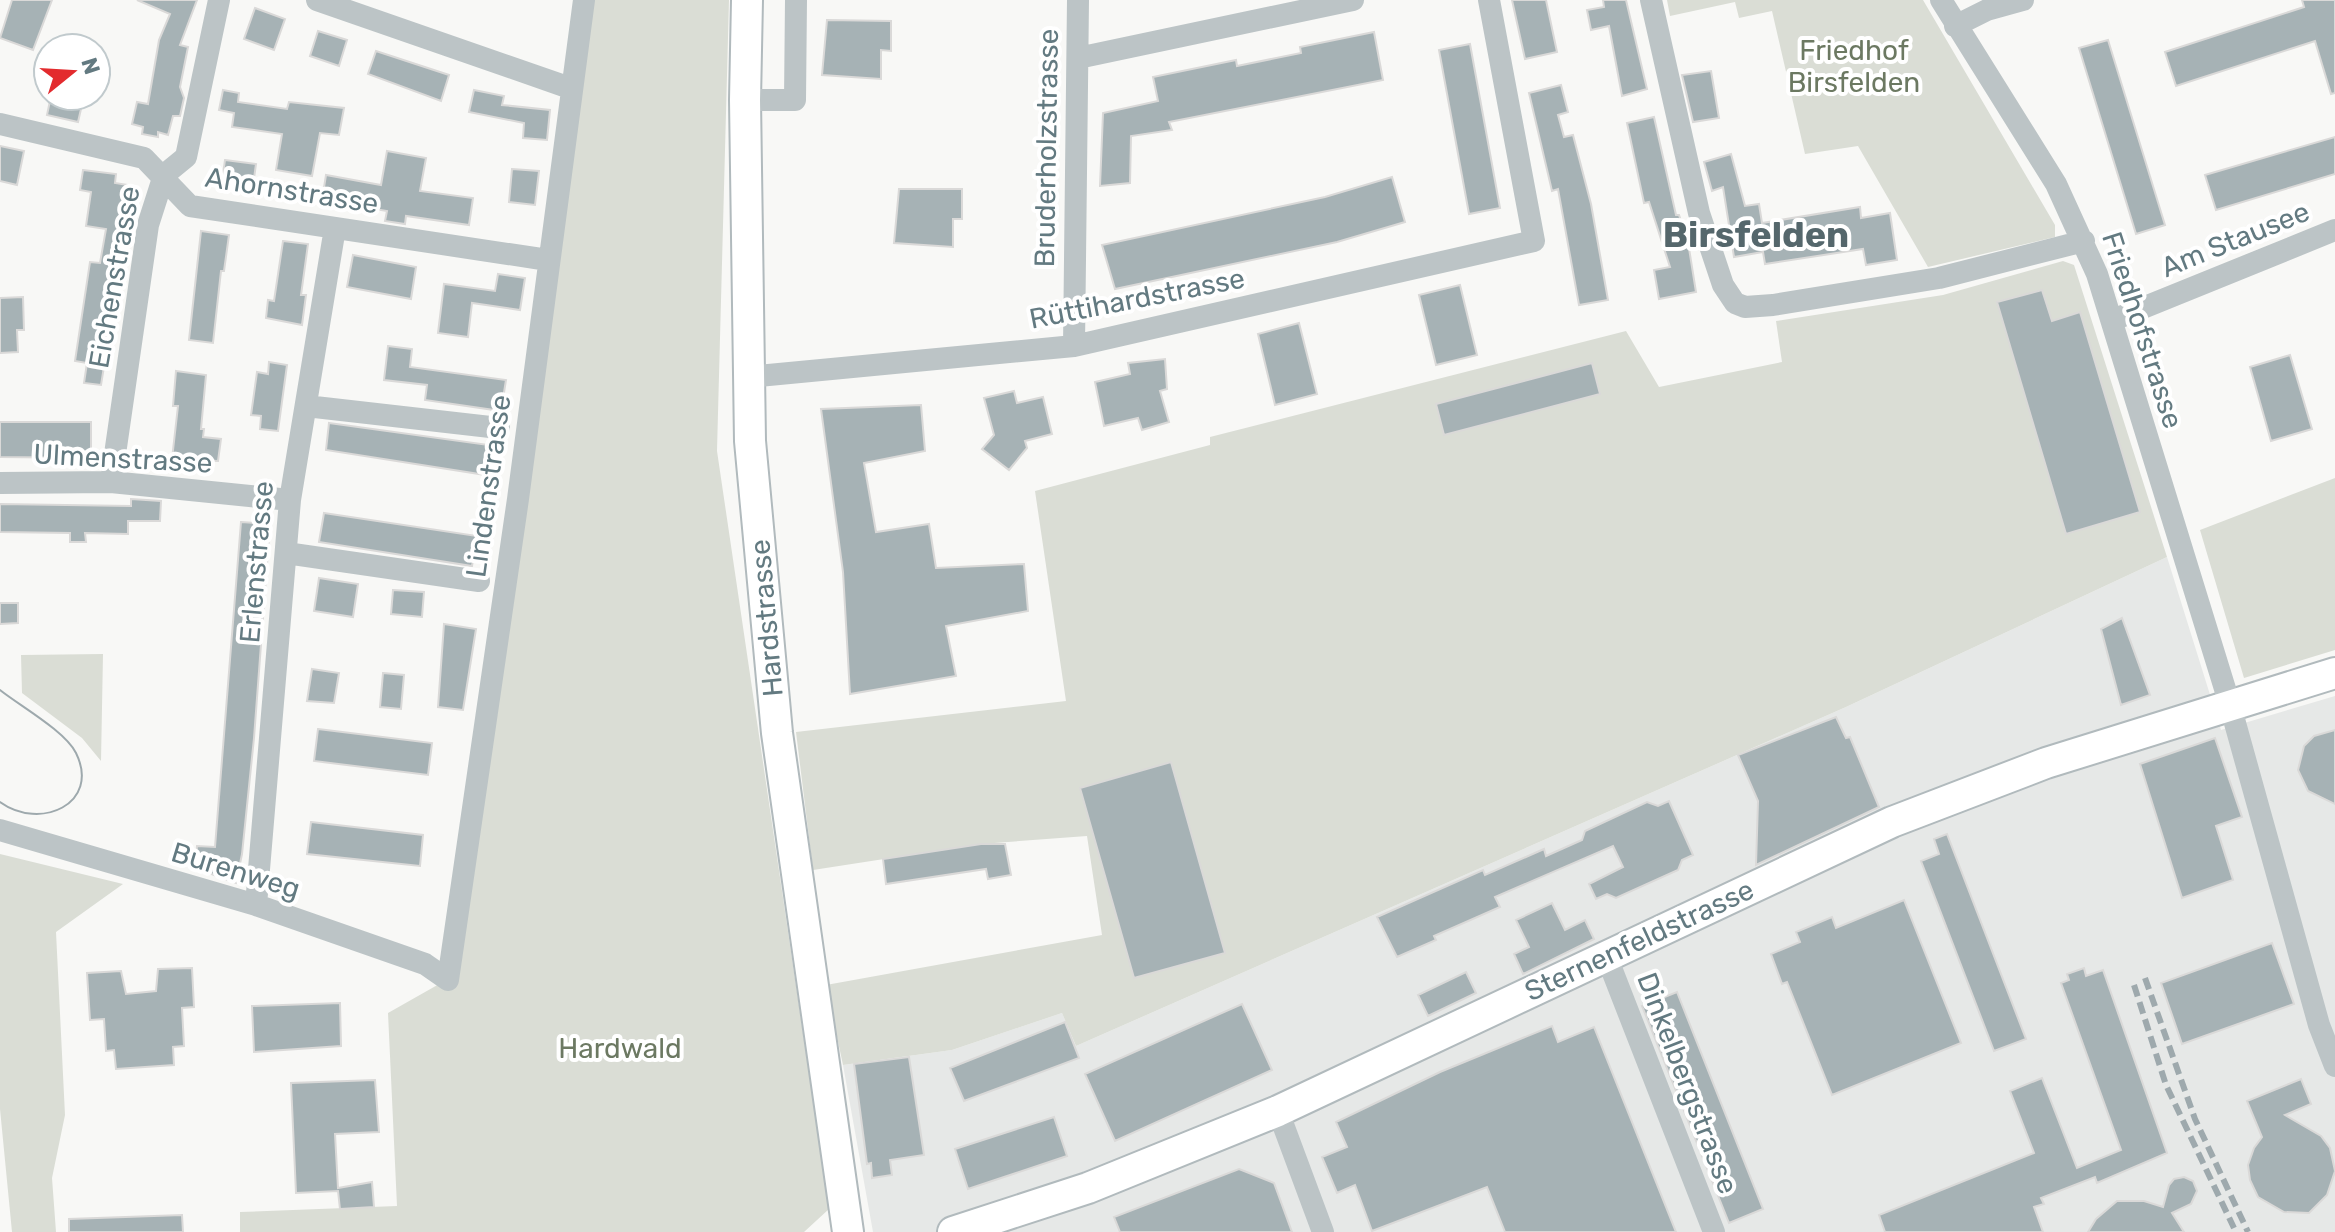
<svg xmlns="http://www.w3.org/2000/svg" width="2335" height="1232" font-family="Rubik,sans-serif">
<rect width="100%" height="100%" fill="#f8f8f6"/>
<!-- built -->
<path fill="#e6e8e7" d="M2167 557 2221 730 2335 696V1232H873L843 1065 952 1050 1062 1013 1076 1046 1846 707Z"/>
<!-- green -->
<path fill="#daddd5" d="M584 0H729L717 451 829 1209 804 1232H240V1212L397 1206 388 1013 448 979Z
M1667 0H1923L2055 225V237L1928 267 1858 146 1805 154 1772 11 1739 18 1735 2 1670 16Z
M2063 261 2074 265 2167 557 1846 707 1076 1046 1062 1013 952 1050 843 1065 826 985 1102 935 1087 836 981 844 813 870 796 732 1066 701 1035 491 1210 445V437L1626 331 1659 387 1782 362 1776 321 1943 295Z
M2335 478V650L2244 678 2200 530Z
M103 654 101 761 82 738 22 693 21 655Z
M0 854 123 884 56 932 65 1115 52 1178 56 1232H12L0 1109Z"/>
<!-- building -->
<path fill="#a6b2b5" stroke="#dad9d8" stroke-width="2" d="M12 0H52L33 50 0 38Z
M137 0H197L180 45 188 47 180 87 184 98 180 116H173L168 135 158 132V137L142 134 143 127 132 124 137 102 148 104 159 40 170 14Z
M1512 0H1546L1557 52 1525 59Z
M1603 0H1626L1647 89 1622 96 1609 26 1591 30 1587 10 1604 7Z
M2302 0H2335V93L2331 94 2315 41 2176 86 2165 52 2304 7Z
M255 8 285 19 274 50 244 39Z
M827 20 891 21V51L881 50V79L822 75Z
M318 31 347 40 339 66 310 56Z
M1374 32 1383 80 1169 122 1172 130 1131 136 1130 183 1100 186 1103 113 1158 101 1153 77 1236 60 1237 66 1301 53 1300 47Z
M2108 40 2165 225 2136 234 2079 48Z
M1470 44 1500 208 1469 214 1439 50Z
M376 51 449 75 441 101 368 74Z
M1711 71 1719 118 1693 122 1682 75Z
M1561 85 1568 112 1558 115 1564 137 1573 135 1591 204 1608 300 1579 305 1558 189 1552 191 1529 93Z
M223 90 239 93 238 102 287 109 289 102 344 108 339 135 320 133 312 176 276 170 282 134 232 127 234 113 219 110Z
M474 90 504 96 502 105 550 110 547 140 523 138 524 123 469 112Z
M51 96H84L78 122 47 115Z
M1654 117 1676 215H1679L1688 242 1696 292 1659 299 1654 270 1670 267 1649 202 1644 203 1627 123Z
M2335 137V174L2216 210 2205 175Z
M0 146 24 151 17 185 0 181Z
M387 151 426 158 420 191 473 198 469 225 406 216 405 224 385 221 387 211 322 200 326 175 381 185Z
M1731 154 1745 206 1759 204 1762 223 1860 207 1861 218 1890 213 1897 260 1866 265 1863 249 1765 264 1763 252 1734 257 1723 187 1712 191 1704 162Z
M225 160 256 164 252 193 221 188Z
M512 169 539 171 535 205 509 202Z
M83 170 116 174 115 183 128 185 117 256 122 257 101 385 84 383 87 363 75 361 90 262 100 263 106 229 86 226 91 192 80 190Z
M1392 177 1405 222 1337 242 1115 289 1102 245 1325 197Z
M899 189H962V219H953V247L894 243Z
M201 231 229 235 224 271H221L213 343 189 340Z
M283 241 308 244 301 295H306L302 325 266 318 268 300 274 301Z
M353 255 416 267 411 299 347 287Z
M498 274 525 278 520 310 472 303 468 337 438 333 444 284 495 291Z
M1460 285 1477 355 1436 365 1419 295Z
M2042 290 2052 321 2080 312 2140 512 2066 534 1997 302Z
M23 297 24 330H17L18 352 0 353V298Z
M1299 323 1317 394 1275 405 1258 334Z
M388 346 412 349 410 367 506 380 501 411 425 400 427 385 384 380Z
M2290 355 2312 429 2271 441 2250 367Z
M1165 359 1167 389 1160 391 1169 422 1142 430 1138 418 1104 426 1095 382 1130 374 1128 363Z
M269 362 287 365 278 431 260 429 261 416 251 415 257 372 268 374Z
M1592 363 1600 394 1444 435 1436 404Z
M176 371 206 375 201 429H204L203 437 221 439 218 461 172 459 178 406H173Z
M1014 391 1017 403 1043 397 1052 434 1025 441 1027 448 1009 470 982 449 994 435 984 398Z
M921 405 925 451 864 463 876 532 929 524 936 568 1024 564 1028 611 946 626 956 676 850 694 843 572 821 409Z
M0 422H91V458L0 457Z
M329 423 496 446 492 476 326 450Z
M131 499 161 501 160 521H128V534L85 533 86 542H70V533L0 532V504L131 506Z
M324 513 477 536 472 566 319 542Z
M241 522 270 524 254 738 242 854 236 883 195 868 197 846 215 847Z
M319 578 358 584 353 617 314 611Z
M393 590 424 592 422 617 391 614Z
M0 603H18V623L0 624Z
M2122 618 2150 695 2121 705 2101 629Z
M444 624 476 629 463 710 438 707Z
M312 669 339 673 334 703 307 701Z
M383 673 404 675 401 709 380 707Z
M1836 717 1846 738 1850 737 1879 807 1756 865 1758 801 1738 755Z
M318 729 432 743 428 775 314 761Z
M2335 730V804L2308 791 2298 770 2304 746 2314 736Z
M2215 738 2242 817 2216 826 2233 880 2182 898 2140 764Z
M1171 762 1225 953 1134 978 1080 788Z
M1669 801 1693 855 1682 860 1678 870 1616 898 1607 894 1596 899 1589 884 1623 867 1613 846 1495 897 1500 907 1434 936 1436 940 1397 957 1377 917 1483 870 1485 875 1544 849 1546 856 1582 840 1585 831 1647 802 1658 806Z
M311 822 423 835 420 866 307 854Z
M1947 834 2026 1039 1994 1051 1921 861 1939 854 1934 839Z
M981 844H1005L1011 875 988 879 986 869 886 884 883 859Z
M1904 900 1961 1043 1832 1095 1787 982 1782 984 1771 954 1800 942 1796 932 1832 917 1836 928Z
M1552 903 1565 930 1585 920 1594 939 1523 974 1514 954 1529 947 1516 920Z
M2272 943 2294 1004 2182 1044 2161 983Z
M192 968 194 1007 182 1008 184 1046 173 1047 174 1065 116 1069 114 1050 106 1051 104 1019 90 1020 87 973 121 971 126 994 156 991 158 969Z
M2084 968 2086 976 2103 970 2167 1153 2097 1183 2095 1177 2041 1198 2044 1204 2034 1207 2043 1232H1885L1879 1215 2034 1153 2010 1091 2042 1078 2077 1168 2121 1150 2061 983 2069 980 2067 974Z
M1466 972 1476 993 1428 1016 1418 995Z
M1677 992 1763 1209 1729 1223 1642 1006Z
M340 1003 341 1046 254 1052 252 1006Z
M1242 1004 1272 1070 1115 1141 1085 1074Z
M1065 1022 1079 1058 964 1101 950 1068Z
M1552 1026 1558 1042 1594 1027 1676 1232H1505L1487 1187 1372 1231 1355 1185 1337 1193 1322 1157 1347 1147 1336 1122 1440 1072Z
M909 1057 924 1155 890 1160 892 1175 872 1178 871 1163 867 1164 854 1064Z
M2301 1079 2311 1104 2285 1115 2321 1136 2330 1148 2335 1171 2327 1195 2309 1213 2284 1212 2258 1197 2250 1180 2248 1165 2254 1148 2262 1137 2247 1101Z
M375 1080 379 1132 335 1134 338 1188 372 1182 374 1207 340 1209 338 1191 296 1193 291 1083Z
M1054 1117 1067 1156 968 1189 955 1149Z
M1239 1169 1274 1183 1292 1232H1120L1114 1217Z
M2184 1177 2193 1181 2197 1191 2191 1204 2172 1213 2184 1232H2088L2096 1219 2117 1201H2144L2163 1207 2169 1185 2174 1179Z
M182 1215 183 1232H69V1219Z"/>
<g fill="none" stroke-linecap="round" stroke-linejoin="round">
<!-- secondary casing -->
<g stroke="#b1babd" stroke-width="34">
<path id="secondary" d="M747 0 745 100 750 441 777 733 848 1232
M953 1232 1088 1188 1278 1111 1892 822 2046 763 2335 673"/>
</g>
<!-- street -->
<path stroke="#bcc4c6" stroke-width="22" d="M317 0 570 88
M1651 0 1699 213 1723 285 1735 303 1745 307 1773 305 1939 278 2084 241
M1941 0 2056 184 2097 274 2230 705 2319 1025 2335 1066
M1955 26 1987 10 2023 0
M1078 58 1353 0
M745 100H795L796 0
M0 124 144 158 190 206 548 260
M2113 320 2335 230
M1074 346 1078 0
M747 377 1074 346 1534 241 1489 0
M306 406 499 428
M111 482 148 225 164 175 186 157 219 0
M0 483 111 482 290 500
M286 553 479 581
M0 830 256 905 425 964 448 980 518 499 584 0
M256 905 290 500 335 228
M1606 955 1714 1232
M1278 1111 1323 1232"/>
<!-- secondary -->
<use href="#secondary" stroke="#fff" stroke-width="30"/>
<!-- tram -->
<path stroke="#9ea9ad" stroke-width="2" d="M0 690C20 706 65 731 76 753 101 804 40 831 0 802"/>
<!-- rail -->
<path stroke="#9ea9ad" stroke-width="6" stroke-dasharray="12 6" stroke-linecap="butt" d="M2145 978 2195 1119 2248 1232
M2134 985 2166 1085 2234 1228"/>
</g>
<g text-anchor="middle" stroke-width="8" stroke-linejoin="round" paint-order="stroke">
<!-- park labels -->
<g font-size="28" fill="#6c7962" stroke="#fff">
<text x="1854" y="60">Friedhof<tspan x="1854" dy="32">Birsfelden</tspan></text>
<text x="620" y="1058">Hardwald</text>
</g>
<!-- street labels -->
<g font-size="28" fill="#637a81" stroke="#fff">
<text transform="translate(1046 148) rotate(-89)" y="10">Bruderholzstrasse</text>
<text transform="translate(292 190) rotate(9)" y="10">Ahornstrasse</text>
<text transform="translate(2235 239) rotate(-22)" y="10">Am Stausee</text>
<text transform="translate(114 277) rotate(-80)" y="10">Eichenstrasse</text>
<text transform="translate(1137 298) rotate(-11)" y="10">Rüttihardstrasse</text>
<text transform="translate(2143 330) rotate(72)" y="10">Friedhofstrasse</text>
<text transform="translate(123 458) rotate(3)" y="10">Ulmenstrasse</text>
<text transform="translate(488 486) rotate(-82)" y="10">Lindenstrasse</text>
<text transform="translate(256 562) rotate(-85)" y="10">Erlenstrasse</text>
<text transform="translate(766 618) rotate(-95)" y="10">Hardstrasse</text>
<text transform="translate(236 870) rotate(17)" y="10">Burenweg</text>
<text transform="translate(1639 940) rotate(-25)" y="10">Sternenfeldstrasse</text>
<text transform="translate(1688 1083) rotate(69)" y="10">Dinkelbergstrasse</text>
</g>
<!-- district labels -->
<g font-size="36" font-weight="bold" fill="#55676c" stroke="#fff">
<text x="1756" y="247">Birsfelden</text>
</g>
</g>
<!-- north arrow -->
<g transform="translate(72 72) rotate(72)"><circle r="38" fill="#ffffff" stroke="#c1cacd" stroke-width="2"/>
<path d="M0-6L14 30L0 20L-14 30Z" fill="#e32b2e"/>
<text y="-12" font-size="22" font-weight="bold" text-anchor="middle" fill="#637a81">N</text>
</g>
</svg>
